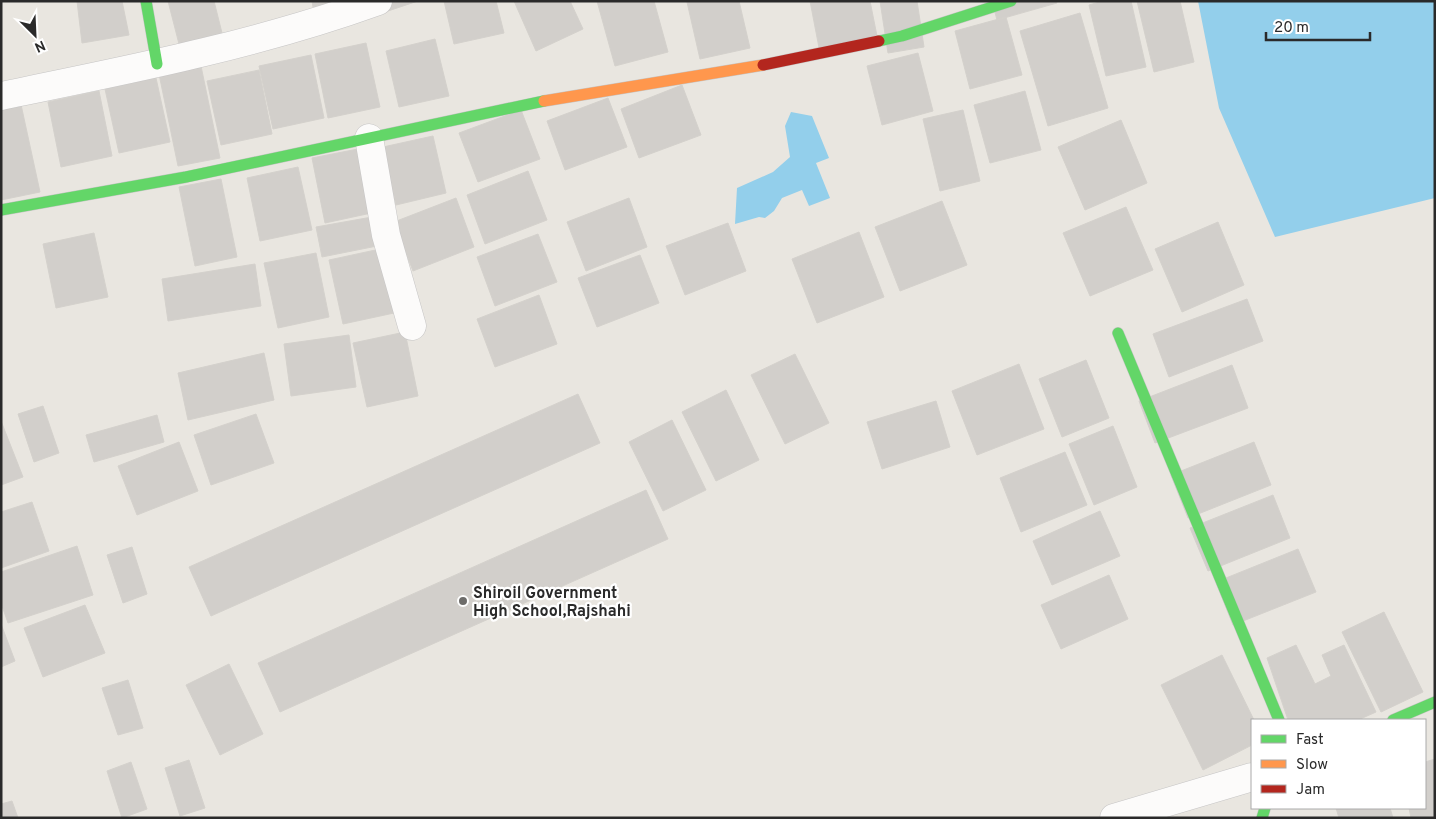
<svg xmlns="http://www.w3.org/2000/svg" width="1436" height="819" font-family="Overpass,sans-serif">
<rect width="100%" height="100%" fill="#e9e6e0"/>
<!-- water -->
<path fill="#93cfeb" d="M1198 1H1435V198L1275 237 1219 108Z
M791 112 812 116 829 158 816 163 830 198 809 206 802 190 782 198 774 211 765 218 759 217 735 224 737 188 773 172 790 157 785 126Z"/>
<!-- building -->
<path fill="#d2cfcb" stroke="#d4d1cc" d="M77 1H122L129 35 82 43Z
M168 1H214L222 33 179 44Z
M312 1H336L313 7Z
M385 1H418L388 11Z
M444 1H496L504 33 454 44Z
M514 1H570L583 29 536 51Z
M597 1H654L668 52 615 66Z
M739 1 750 48 700 59 687 2Z
M810 1H870L879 46 821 58Z
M880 1H917L924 47 888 53Z
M992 1H1056L1057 3 997 20Z
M1103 1H1131L1146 67 1106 76 1089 5Z
M1137 1H1180L1194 62 1154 72Z
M1080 13 1108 108 1048 126 1020 31Z
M1006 17 1022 75 970 89 955 31Z
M435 39 449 96 399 107 386 51Z
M366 43 380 107 328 118 315 54Z
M918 53 933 111 882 125 867 66Z
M311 55 324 118 273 129 259 66Z
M201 66 220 158 178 166 159 74Z
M259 70 272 134 221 145 207 81Z
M156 78 170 142 119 153 105 89Z
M682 85 701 135 639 158 621 109Z
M99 91 112 156 61 167 48 102Z
M1025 91 1041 150 990 163 974 105Z
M608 98 627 147 565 170 547 121Z
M20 100 40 192 1 200V104Z
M521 110 540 159 478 182 459 133Z
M963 110 980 181 940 191 923 119Z
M1121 120 1147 183 1085 210 1058 147Z
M433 136 446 193 396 205 383 147Z
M363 148 376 212 325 223 312 158Z
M298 167 312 230 260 241 247 178Z
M528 171 547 220 485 244 467 195Z
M221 179 237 257 195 266 179 187Z
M456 198 474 247 413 271 394 222Z
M629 198 647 247 586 271 567 222Z
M942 201 967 265 900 291 875 227Z
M1126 207 1153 270 1090 296 1063 233Z
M372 217 377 246 322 257 316 227Z
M1218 222 1244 285 1182 312 1155 249Z
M728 223 746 271 685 295 666 246Z
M859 232 884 297 817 323 792 259Z
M94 233 108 297 56 308 43 244Z
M538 234 557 282 495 306 477 257Z
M380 249 394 313 343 324 329 260Z
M316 253 329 317 278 328 264 263Z
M640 255 659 303 597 327 578 278Z
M255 264 261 306 168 321 162 279Z
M539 295 557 344 495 367 477 319Z
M1247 299 1263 341 1169 377 1153 334Z
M405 332 418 396 367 407 353 343Z
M349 335 356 387 291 396 284 344Z
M264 353 274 400 188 420 178 373Z
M795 354 829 423 785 444 751 375Z
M1086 360 1109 418 1062 437 1039 379Z
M1019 364 1044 429 977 455 952 391Z
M1232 365 1248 408 1155 443 1139 401Z
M726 390 759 460 716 481 682 412Z
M578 394 600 443 211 616 189 567Z
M936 401 950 447 882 469 867 422Z
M43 406 59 453 34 462 18 414Z
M256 414 274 463 211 485 194 435Z
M157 415 164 442 94 462 86 435Z
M672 420 706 490 663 511 629 442Z
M1 421 23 477 1 485Z
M1113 426 1137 487 1094 505 1069 444Z
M179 442 198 491 137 515 118 466Z
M1254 442 1271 485 1188 518 1171 475Z
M1065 452 1087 505 1021 532 1000 478Z
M646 490 668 539 280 712 258 663Z
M1273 495 1290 538 1208 571 1190 528Z
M32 502 49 551 1 568V512Z
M1100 511 1120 556 1052 585 1033 541Z
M77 546 93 595 8 623 1 603V572Z
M132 547 147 594 123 603 107 555Z
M1298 549 1316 592 1233 625 1216 582Z
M1109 575 1128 619 1061 649 1041 605Z
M85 605 105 653 43 677 24 628Z
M1384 612 1423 692 1381 712 1342 632Z
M1 624 15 661 1 667Z
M1296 645 1315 684 1331 676 1322 655 1344 645 1376 712 1358 720H1288L1267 658Z
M1222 655 1254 720H1252V745L1203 770 1161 685Z
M229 664 263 734 220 755 186 685Z
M128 680 143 728 118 735 102 688Z
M1435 759V818H1411L1409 808H1425V762Z
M189 760 205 808 180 816 165 768Z
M131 762 147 809 122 818 107 771Z
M12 801 18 818H1V804Z
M1336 808H1390L1393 818H1339Z"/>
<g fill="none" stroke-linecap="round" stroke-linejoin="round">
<!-- street casing -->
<g stroke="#c6c5c5" stroke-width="29">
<path id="street" d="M1 96C128 70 256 45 378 1
M369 138 386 235 412 326
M1114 818 1252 777"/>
</g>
<!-- fast casing -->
<g stroke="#c6c5c5" stroke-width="12">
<path id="fast" d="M146 1 157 64
M879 41 902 36 1011 1
M1 210 186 177 544 101
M1118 333 1279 720
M1393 720 1435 702
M1262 818 1265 808"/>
</g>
<!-- slow casing -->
<g stroke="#c6c5c5" stroke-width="12">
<path id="slow" d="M544 101 763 65"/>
</g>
<!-- jam casing -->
<g stroke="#c6c5c5" stroke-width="12">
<path id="jam" d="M763 65 879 41"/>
</g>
<!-- street -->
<use href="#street" stroke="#fcfbfa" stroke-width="28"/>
<!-- fast -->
<use href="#fast" stroke="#63d668" stroke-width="11"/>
<!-- slow -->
<use href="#slow" stroke="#ff974d" stroke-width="11"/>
<!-- jam -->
<use href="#jam" stroke="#b3261e" stroke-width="11"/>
</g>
<!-- markers -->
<circle fill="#6d6c6a" stroke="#fff" stroke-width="2" cx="463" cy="601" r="5"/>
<g text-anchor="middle" stroke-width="4.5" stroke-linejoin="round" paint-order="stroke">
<!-- poi labels -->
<g font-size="16" font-weight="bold" fill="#2a2a2a" stroke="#fff" text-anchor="start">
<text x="473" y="598">Shiroil Government<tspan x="473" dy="18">High School,Rajshahi</tspan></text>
</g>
</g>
<!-- border -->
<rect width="1436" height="819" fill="none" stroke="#2a2a2a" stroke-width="5"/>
<!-- legend -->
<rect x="1251" y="719" width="175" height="90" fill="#ffffff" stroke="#aaaaaa"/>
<rect x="1261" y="735" width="25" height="8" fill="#63d668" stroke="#aaaaaa"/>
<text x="1296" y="744" font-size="15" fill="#2a2a2a">Fast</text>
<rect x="1261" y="760" width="25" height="8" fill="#ff974d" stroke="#aaaaaa"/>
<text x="1296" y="769" font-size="15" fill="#2a2a2a">Slow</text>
<rect x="1261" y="785" width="25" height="8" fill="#b3261e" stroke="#aaaaaa"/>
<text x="1296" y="794" font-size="15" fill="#2a2a2a">Jam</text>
<!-- north arrow -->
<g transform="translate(35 35) rotate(156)" stroke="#ffffff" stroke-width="4" paint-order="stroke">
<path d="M0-4L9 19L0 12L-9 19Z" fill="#2a2a2a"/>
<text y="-8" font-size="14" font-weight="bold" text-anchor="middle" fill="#2a2a2a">N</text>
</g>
<!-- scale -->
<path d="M1266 32v8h104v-8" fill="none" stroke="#2a2a2a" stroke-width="2.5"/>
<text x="1274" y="32" font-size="15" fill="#2a2a2a" stroke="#ffffff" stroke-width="4" paint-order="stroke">20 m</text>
</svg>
